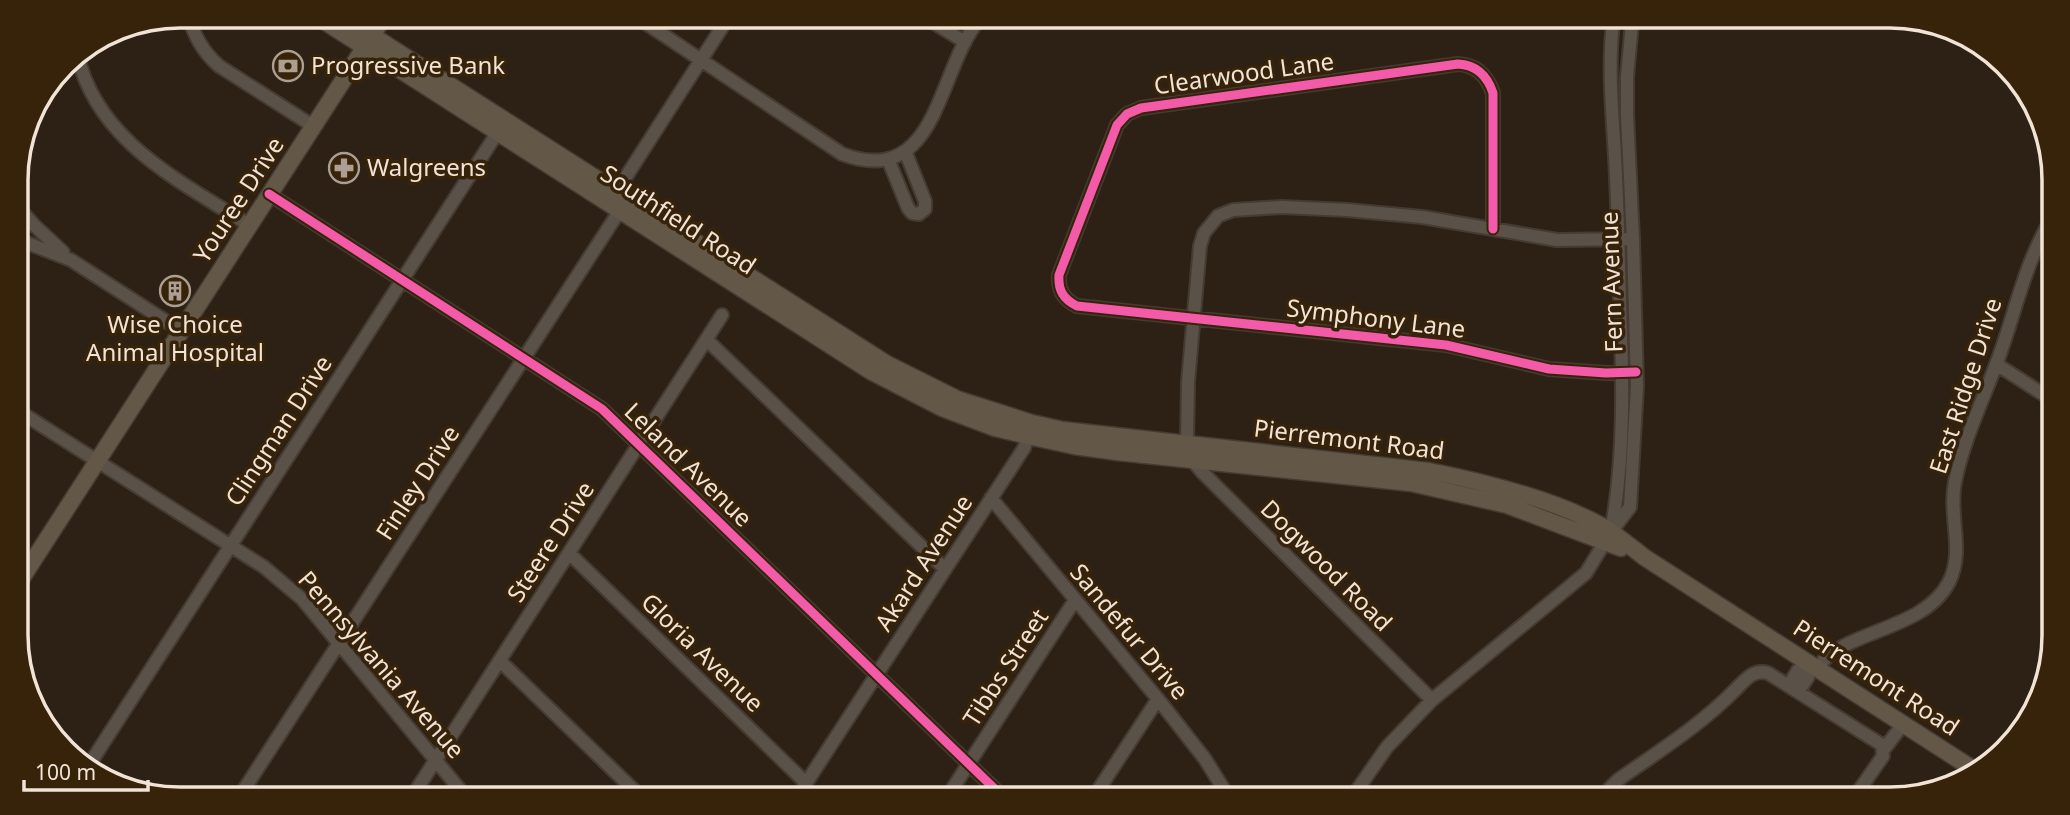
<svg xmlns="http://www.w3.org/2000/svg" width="2070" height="815" font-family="'Noto Sans',sans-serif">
<rect width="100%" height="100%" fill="#2c2114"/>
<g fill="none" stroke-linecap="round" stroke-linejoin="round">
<!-- minor casing -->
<g stroke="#453b32" stroke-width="16">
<path id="minor" d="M189 16C194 37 203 52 219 66L313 126
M638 18 842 154C939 190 937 69 979 20
M929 20 965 42
M77 53C96 141 180 181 249 225
M888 159 908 208 912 213 919 214 925 209V201L905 151
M269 194 602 409 1001 795
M613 197 728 18
M16 205 35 226 63 252
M1493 229V93C1487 75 1476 65 1458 64L1141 108 1127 114 1117 125 1059 275C1058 290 1063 299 1077 306L1446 345 1549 369 1606 373 1636 372
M17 239 71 260 181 331
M707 340 945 569
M1996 364 2049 398
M17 410 264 567 302 599 462 792
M991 498 1158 699 1205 759 1228 796
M1611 532C1625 457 1623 380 1620 304 1619 262 1618 219 1616 177 1614 125 1607 74 1613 23
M569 553 806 783
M500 661 637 793
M1818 667C1845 629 1924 631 1949 582 1965 551 1948 515 1955 482 1964 437 1986 394 2001 351 2017 305 2026 261 2052 218
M1805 669 1808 677 1802 686 1793 688 1792 680 1798 670 1805 669 1810 662
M1432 700 1202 472 1192 460 1187 444 1188 382 1200 246 1204 233 1218 216 1233 210 1282 207 1347 210 1422 217 1557 240 1633 239
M1884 749 1904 723
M89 765 501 127
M243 791 624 204
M415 792 722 315
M799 794 1024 448 1031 428
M949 794 1075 600
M1095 795 1158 699
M1353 796 1387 747 1432 700 1586 573 1611 532 1630 507 1637 386 1633 239 1627 115V77L1632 23
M1607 798 1610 788 1618 780C1659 751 1701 725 1736 689 1746 679 1753 669 1768 673L1882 745 1883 756 1853 799"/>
</g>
<!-- major casing -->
<g stroke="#453b32" stroke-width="19">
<path id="major" d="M316 16 872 372 942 408 995 428 1028 436 1074 446 1117 452 1411 483 1507 505 1621 548
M343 17 887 364 957 399 1032 423 1063 430 1429 471C1484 482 1550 498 1600 525 1616 534 1630 546 1644 557L1976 771
M18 584 384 17"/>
</g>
<!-- minor -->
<use href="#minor" stroke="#5a5248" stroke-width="12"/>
<!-- major -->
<use href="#major" stroke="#635848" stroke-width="16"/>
<!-- cycleway casing -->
<g stroke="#37220a" stroke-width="13">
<path id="cycleway" d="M269 194 602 409 1001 795
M1493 229V93C1487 75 1476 65 1458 64L1141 108 1127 114 1117 125 1059 275C1058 290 1063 299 1077 306L1446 345 1549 369 1606 373 1636 372"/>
</g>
<!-- cycleway -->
<use href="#cycleway" stroke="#f35aa7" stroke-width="9"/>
</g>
<!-- icons -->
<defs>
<g id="bank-ring" transform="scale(1.575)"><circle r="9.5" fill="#37220a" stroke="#ac9f91" stroke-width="1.5"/><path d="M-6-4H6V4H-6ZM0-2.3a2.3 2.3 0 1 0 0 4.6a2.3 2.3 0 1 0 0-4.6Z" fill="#ac9f91"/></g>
<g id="pharmacy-ring" transform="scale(1.575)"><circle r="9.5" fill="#37220a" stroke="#ac9f91" stroke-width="1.5"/><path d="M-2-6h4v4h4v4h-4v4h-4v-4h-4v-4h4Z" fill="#ac9f91"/></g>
<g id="building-ring" transform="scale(1.575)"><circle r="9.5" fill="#37220a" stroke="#ac9f91" stroke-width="1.5"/><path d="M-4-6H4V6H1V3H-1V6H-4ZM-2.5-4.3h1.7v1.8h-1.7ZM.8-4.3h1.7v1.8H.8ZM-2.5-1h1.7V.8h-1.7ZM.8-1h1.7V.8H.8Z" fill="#ac9f91"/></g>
</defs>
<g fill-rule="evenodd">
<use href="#bank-ring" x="288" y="66"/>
<use href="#pharmacy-ring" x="344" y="168"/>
<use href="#building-ring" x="175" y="291"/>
</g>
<g text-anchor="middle" stroke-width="7" stroke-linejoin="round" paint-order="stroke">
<!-- poi labels -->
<g font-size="24" fill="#f1e3d5" stroke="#37220a" text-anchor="start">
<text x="311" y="74">Progressive Bank</text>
<text x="367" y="176">Walgreens</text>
<text x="175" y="333" text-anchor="middle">Wise Choice<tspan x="175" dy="28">Animal Hospital</tspan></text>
</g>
<!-- street labels -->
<g font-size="24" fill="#f1e3d5" stroke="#37220a">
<text transform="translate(1244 74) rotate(-8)" y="8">Clearwood Lane</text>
<text transform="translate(239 200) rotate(-57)" y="8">Youree Drive</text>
<text transform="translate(678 220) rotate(33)" y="8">Southfield Road</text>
<text transform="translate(1612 282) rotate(-92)" y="8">Fern Avenue</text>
<text transform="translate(1376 319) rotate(7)" y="8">Symphony Lane</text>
<text transform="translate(1966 386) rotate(-72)" y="8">East Ridge Drive</text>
<text transform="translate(279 431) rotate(-57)" y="8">Clingman Drive</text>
<text transform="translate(1349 440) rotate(7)" y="8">Pierremont Road</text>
<text transform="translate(688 465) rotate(44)" y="8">Leland Avenue</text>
<text transform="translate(418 483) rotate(-57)" y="8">Finley Drive</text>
<text transform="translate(551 542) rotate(-57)" y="8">Steere Drive</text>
<text transform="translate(924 563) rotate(-57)" y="8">Akard Avenue</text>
<text transform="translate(1326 566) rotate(45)" y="8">Dogwood Road</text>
<text transform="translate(1129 632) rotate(50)" y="8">Sandefur Drive</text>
<text transform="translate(702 653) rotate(44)" y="8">Gloria Avenue</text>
<text transform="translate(381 665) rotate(49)" y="8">Pennsylvania Avenue</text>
<text transform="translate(1006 668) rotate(-57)" y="8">Tibbs Street</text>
<text transform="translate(1876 678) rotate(33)" y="8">Pierremont Road</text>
</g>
</g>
<!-- crop -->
<path d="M0 0H2070V815H0ZM180 28H1890A152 152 0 0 1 2042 180V635A152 152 0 0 1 1890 787H180A152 152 0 0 1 28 635V180A152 152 0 0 1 180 28Z" fill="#37220a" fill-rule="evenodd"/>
<path fill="none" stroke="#f1e3d5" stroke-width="3.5" d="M180 28H1890A152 152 0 0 1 2042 180V635A152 152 0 0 1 1890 787H180A152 152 0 0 1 28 635V180A152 152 0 0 1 180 28Z"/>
<!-- scale -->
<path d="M24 780v10h124v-10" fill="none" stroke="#f1e3d5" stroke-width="3.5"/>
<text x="35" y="780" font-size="21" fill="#f1e3d5" stroke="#37220a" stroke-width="5" paint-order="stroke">100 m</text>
</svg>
